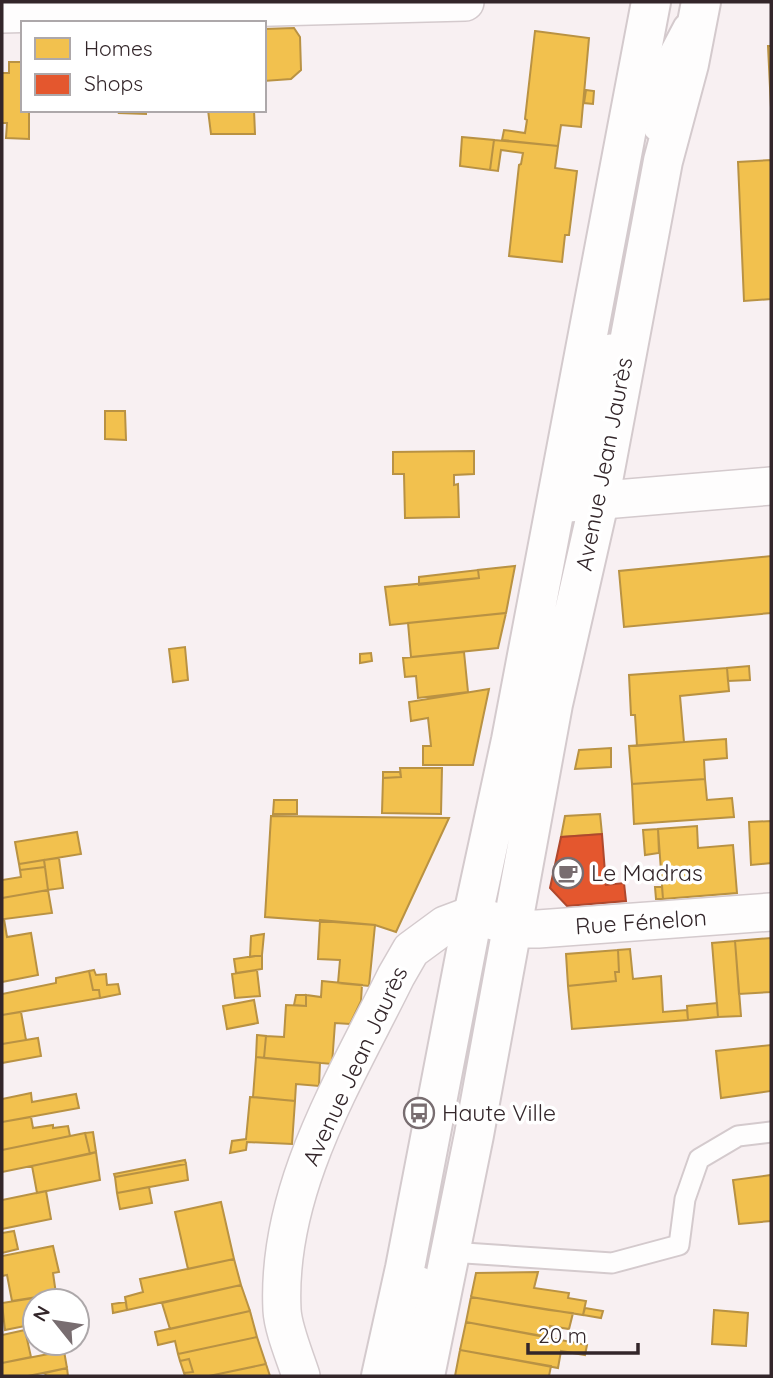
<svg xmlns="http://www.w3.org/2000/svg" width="773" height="1378" font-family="Quicksand,sans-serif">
<rect width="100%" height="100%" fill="#f8f0f2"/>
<!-- homes -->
<path fill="#f2c14e" stroke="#b99243" stroke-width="2" d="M294 28 300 37 301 70 291 79 264 81V29Z
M535 31 589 38 581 127 561 125 558 146 502 140 504 130 525 133 527 120 525 119Z
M768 46H771V108Z
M9 62H23V110H29V139L6 138 7 123H2V73H9Z
M586 90 594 91 593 104 584 103Z
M120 110H146V114L119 113Z
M208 110H254L255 134H211Z
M462 137 494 140 490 170 460 166Z
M494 140 558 146 555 168 577 171 569 235H565L562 262 509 256 519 165 521 164 523 153 501 150 498 171 490 170Z
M771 160V299L744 301 738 162Z
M105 411H125L126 440 105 439Z
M474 451V474L454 475V485L458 484 459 517 405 518 404 474H393V452Z
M771 556V613L624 627 619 571Z
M515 566 506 613 390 625 385 587 479 578 478 570Z
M478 570 479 578 419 585V577Z
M506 613 498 648 411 657 408 623Z
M185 647 188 680 173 682 169 649Z
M464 652 468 692 418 698 416 676 405 677 403 658Z
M371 653 372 661 360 663V654Z
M749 666 750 680 728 681 727 668Z
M727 668 729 691 680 696 684 742 637 746 635 715H631L629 675Z
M489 689 473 765H423V746H431L428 718 411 721 409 702Z
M726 739 727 758 704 760 705 779 632 784 629 746Z
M611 748V767L575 769 579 750Z
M400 768H442L441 814 382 813 383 778 401 777Z
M383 772H400L401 777 383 778Z
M705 779 707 800 732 798 734 817 634 824 632 784Z
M274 800H297V814H273Z
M600 814 602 834 561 837 565 816Z
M271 816 449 818 396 932 375 925 265 917Z
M771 821V863L751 865 749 822Z
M697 826 698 848 733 845 737 893 663 899 658 829Z
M658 829 659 853 645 855 643 830Z
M77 832 81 854 19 864 15 842Z
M59 858 63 888 48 890 44 860Z
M44 860 45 867 20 870 19 864Z
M45 867 48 890 2 898V880L21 877 20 870Z
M655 887H662L663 899H656Z
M48 890 52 913 4 919 7 937 31 933 38 975 2 982V898Z
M320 920 375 925 369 986 338 983 340 960 318 959Z
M264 934 262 955 250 957 251 936Z
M771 938V992L739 994 735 941Z
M735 941 741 1016 718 1017 712 943Z
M630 949 633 979 661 976 663 1012 687 1010 688 1020 572 1029 568 986 616 981 615 972H619L618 950Z
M618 950 619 972H615L616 981 568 986 566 954Z
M262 955V969L236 973 234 959Z
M94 970 96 975 106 974 107 985 118 984 120 994 100 998 99 990H93L89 971Z
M257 970 260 996 235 998 232 974Z
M89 971 93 990H99L100 998 2 1015V994L56 983V978Z
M322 981 362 985 361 1001 350 1024 335 1023 332 1064 264 1058 266 1036 284 1037 286 1005 306 1006V995L321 997Z
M296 995H306V1006L294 1005Z
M254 1000 258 1023 227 1029 223 1006Z
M717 1003 718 1017 688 1020 687 1006Z
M21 1012 26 1040 2 1044V1015Z
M257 1035 266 1036 264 1058 256 1057Z
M38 1038 41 1056 2 1063V1044Z
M771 1045V1091L721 1098 716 1051Z
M256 1057 320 1063 319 1086 296 1084 295 1101 253 1097Z
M31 1093 32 1102 76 1094 79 1108 2 1122V1099Z
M250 1097 295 1101 292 1144 247 1142 246 1150 230 1153 232 1141 246 1139Z
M31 1117 33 1128 53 1125V1128L68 1126 70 1136 2 1150V1122Z
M93 1132 96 1152 90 1154 85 1133Z
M85 1133 90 1154 2 1172V1150Z
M96 1152 100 1180 37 1193 32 1166Z
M185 1160 186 1164 115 1177 114 1174Z
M186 1164 188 1180 117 1193 115 1177Z
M771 1175V1221L739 1224 733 1180Z
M149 1187 152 1203 120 1209 117 1193Z
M46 1191 51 1219 2 1229V1200Z
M221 1202 234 1259 188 1269 175 1212Z
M14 1231 18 1249 2 1253V1233Z
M53 1246 59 1272 53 1273 56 1294 12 1301 7 1275 2 1276V1256Z
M234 1259 241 1285 127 1310 125 1297 143 1292 140 1279Z
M538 1272 534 1288 569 1293 568 1298 586 1301 583 1315 471 1297 476 1273Z
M241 1285 250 1311 170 1329 162 1303Z
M471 1297 549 1310 573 1313 569 1329 550 1326 548 1337 466 1322Z
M34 1298 35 1324 5 1330 2 1303Z
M126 1302 127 1310 113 1313 112 1304Z
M585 1308 603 1311 601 1318 583 1315Z
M714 1310 748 1313 746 1346 712 1344Z
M250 1311 257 1337 178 1354 175 1341 158 1345 155 1332Z
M466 1322 587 1345 585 1355 561 1351 558 1368 460 1350Z
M25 1330 31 1357 2 1363V1335Z
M257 1337 266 1364 209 1376H185L184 1373 193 1372 189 1359 180 1361 178 1354Z
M460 1350 551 1366 549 1376H455Z
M64 1351 67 1368 28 1376H2V1363Z
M189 1359 193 1372 184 1373 180 1361Z
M266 1364 270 1376H209Z
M67 1368 68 1376H46L45 1373Z"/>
<!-- shops -->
<path fill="#e4572e" stroke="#af482d" stroke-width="2" d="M602 834 606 885 624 883 626 901 567 906 550 888 561 837Z"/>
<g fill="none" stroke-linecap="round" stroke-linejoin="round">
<!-- lane casing -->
<g stroke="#d4cacd" stroke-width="23">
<path id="lane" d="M654 130 666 59 684 25
M574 506 610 344
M450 1252 612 1263 679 1245 685 1199 699 1159 738 1136 771 1132
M404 1376 422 1277"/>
</g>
<!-- street casing -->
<g stroke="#d4cacd" stroke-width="40">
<path id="street" d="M2 14 465 2
M556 504 771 486
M301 1376C295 1357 283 1329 282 1310 276 1189 345 1080 396 976L411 950 445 925 461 919 473 915 521 929H538L771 912"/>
</g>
<!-- secondary casing -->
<g stroke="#d4cacd" stroke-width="42">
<path id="secondary" d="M381 1376 405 1268 473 915 511 740 651 2
M425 1376 474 1135 553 704 599 502 663 161 689 64 701 2"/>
</g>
<!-- lane -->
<use href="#lane" stroke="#fefdfd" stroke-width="19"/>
<!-- street -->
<use href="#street" stroke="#fefdfd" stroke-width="37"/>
<!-- secondary -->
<use href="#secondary" stroke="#fefdfd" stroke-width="38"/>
</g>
<!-- icons -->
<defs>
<g id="cafe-ring" transform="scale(1.575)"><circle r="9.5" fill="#fff" stroke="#786d70" stroke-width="1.5"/><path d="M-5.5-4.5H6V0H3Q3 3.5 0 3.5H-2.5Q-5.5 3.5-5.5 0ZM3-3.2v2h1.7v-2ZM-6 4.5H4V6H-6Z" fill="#786d70"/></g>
<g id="bus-ring" transform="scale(1.575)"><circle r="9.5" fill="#fff" stroke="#786d70" stroke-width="1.5"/><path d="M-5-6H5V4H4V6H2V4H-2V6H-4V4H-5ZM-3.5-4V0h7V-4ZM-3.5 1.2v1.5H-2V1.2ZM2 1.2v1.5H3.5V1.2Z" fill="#786d70"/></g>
</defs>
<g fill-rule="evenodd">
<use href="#cafe-ring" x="568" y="873"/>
<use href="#bus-ring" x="419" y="1113"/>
</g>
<g text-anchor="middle" stroke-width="7" stroke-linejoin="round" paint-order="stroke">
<!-- street labels -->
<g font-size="23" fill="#33262a" stroke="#fff">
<text transform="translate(604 464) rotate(-79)" y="8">Avenue Jean Jaurès</text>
<text transform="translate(641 922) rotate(-4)" y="8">Rue Fénelon</text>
<text transform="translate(355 1066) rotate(-65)" y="8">Avenue Jean Jaurès</text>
</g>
<!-- poi labels -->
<g font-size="23" fill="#33262a" stroke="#fff" text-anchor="start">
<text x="591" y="881">Le Madras</text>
<text x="442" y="1121">Haute Ville</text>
</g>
</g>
<!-- border -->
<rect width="773" height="1378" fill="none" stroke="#33262a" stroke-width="7"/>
<!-- legend -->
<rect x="21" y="21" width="245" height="91" fill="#ffffff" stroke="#ada8aa" stroke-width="2"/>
<rect x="35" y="38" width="35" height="21" fill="#f2c14e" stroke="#ada8aa" stroke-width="2"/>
<text x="84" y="56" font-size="21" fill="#33262a">Homes</text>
<rect x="35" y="74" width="35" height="21" fill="#e4572e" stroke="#ada8aa" stroke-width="2"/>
<text x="84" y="91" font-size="21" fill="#33262a">Shops</text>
<!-- north arrow -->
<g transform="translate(56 1322) rotate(300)"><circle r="33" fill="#ffffff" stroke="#ada8aa" stroke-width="2"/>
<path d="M0-5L12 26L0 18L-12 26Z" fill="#786d70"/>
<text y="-10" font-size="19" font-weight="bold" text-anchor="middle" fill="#33262a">N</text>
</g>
<!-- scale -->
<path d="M528 1343v10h110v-10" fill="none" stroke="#33262a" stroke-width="3.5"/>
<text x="538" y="1343" font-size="21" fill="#33262a" stroke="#ffffff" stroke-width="5" paint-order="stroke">20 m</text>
</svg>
